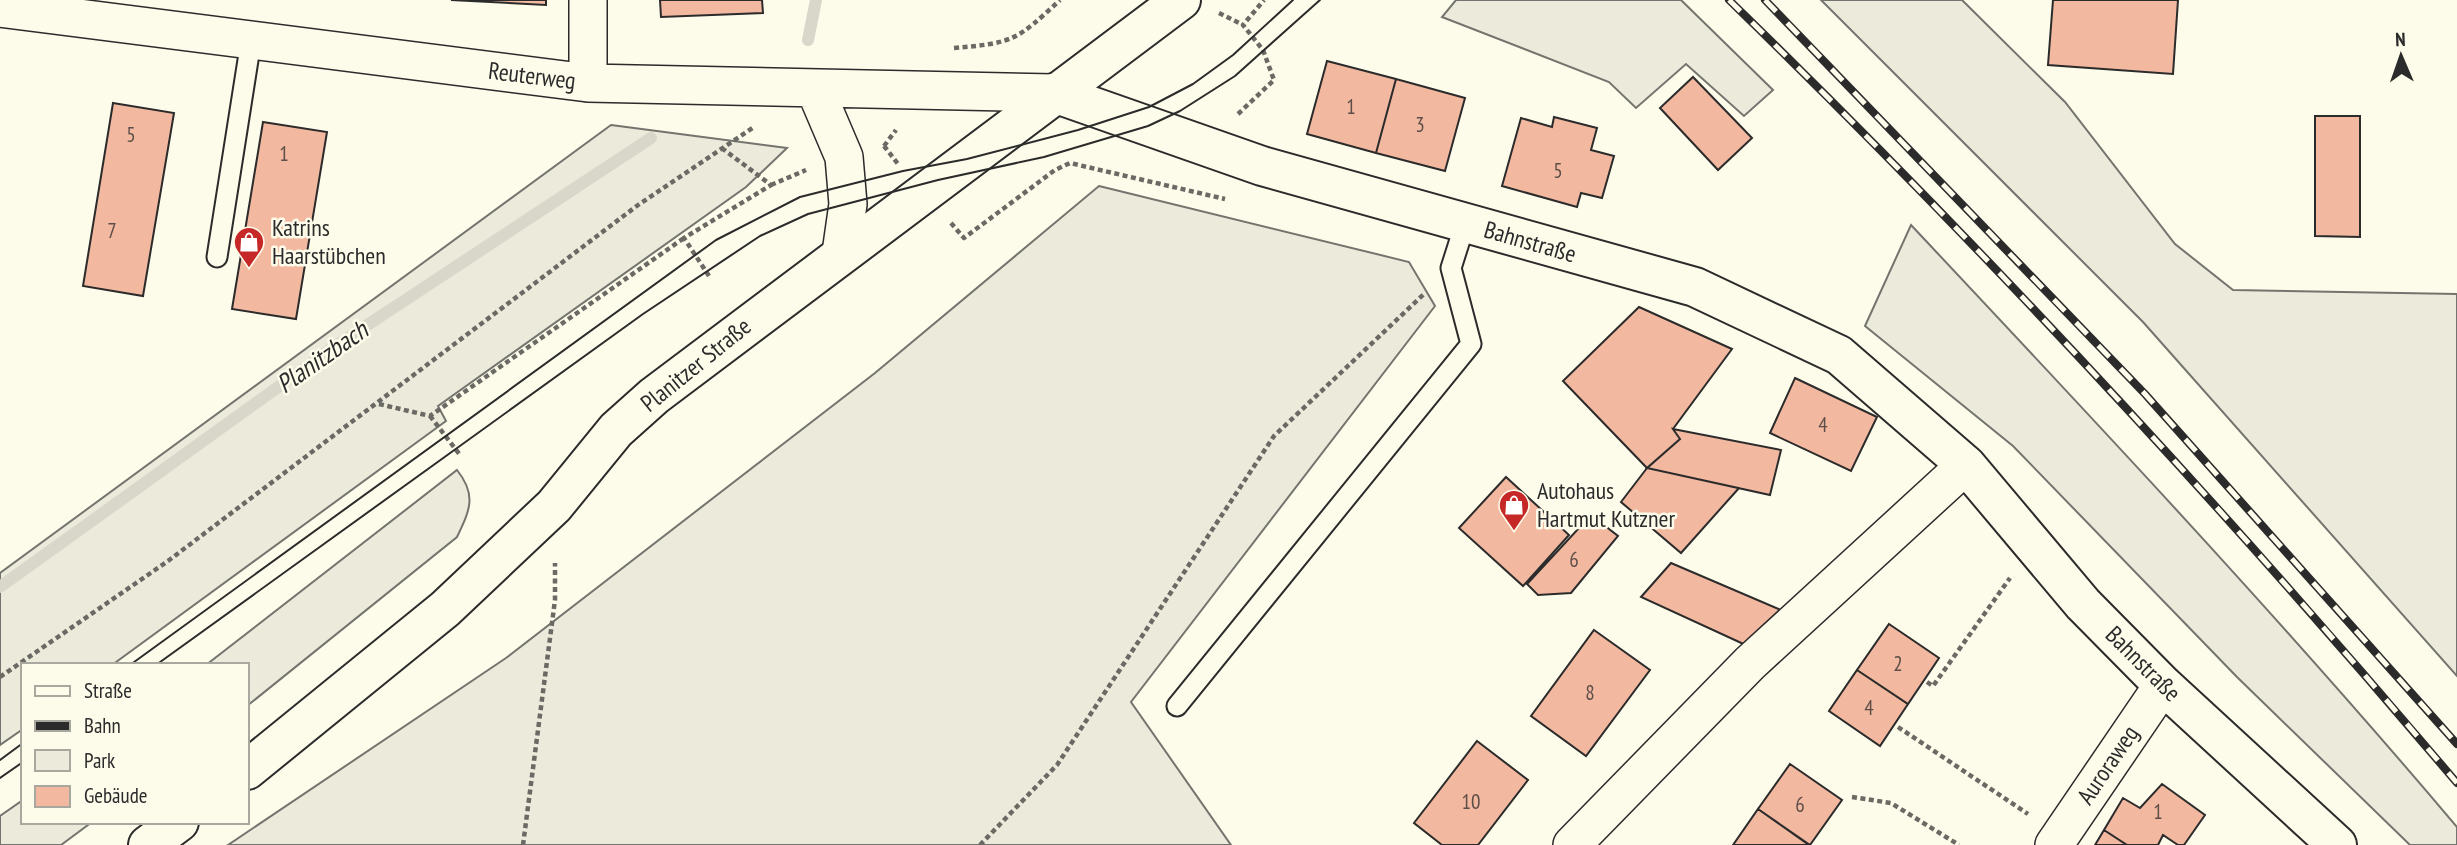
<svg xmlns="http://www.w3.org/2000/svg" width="2457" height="845" font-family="'PT Sans Narrow',sans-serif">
<rect width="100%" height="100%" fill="#fdfbea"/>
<!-- green -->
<path fill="#ecebdb" stroke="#74746e" stroke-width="2" d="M1456 0H1681L1773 90 1744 116 1686 64 1636 108 1609 82 1442 17Z
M1821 0H1962L2065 102 2175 244 2233 290 2457 294V676L2143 322Z
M611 125 787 148 746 187 438 406 446 421 112 665H23V729L0 745V573Z
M1099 186 1409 262 1435 306 1131 702 1231 845H228L506 658 875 373Z
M1911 225C2097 423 2282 620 2457 827V845H2410L2237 677 2013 446 1865 326Z
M457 470C477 495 470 510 457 537L247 706V665H206Z
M23 800V822H92L61 845H0V816Z"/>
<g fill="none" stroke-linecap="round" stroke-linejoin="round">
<!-- stream -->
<path stroke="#d8d7c9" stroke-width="12" d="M808 40 816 0
M0 587 331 349 651 138"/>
</g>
<!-- building -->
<path fill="#f2b8a0" stroke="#2b2b2b" stroke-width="2" d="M451 0H546V5Z
M660 0H762L763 13 661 17Z
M2053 0H2178L2173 74 2048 65Z
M1327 61 1396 79 1376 153 1307 134Z
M1693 77 1752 138 1718 170 1660 108Z
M1396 79 1465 98 1445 171 1376 153Z
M113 103 174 113 143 296 83 286Z
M2315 116H2360V237L2315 236Z
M1554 117 1597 128 1591 150 1614 156 1602 198 1581 193 1577 207 1502 186 1521 118 1552 127Z
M263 122 327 132 296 319 232 309Z
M1639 307 1732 349 1673 429 1680 439 1647 468 1563 381Z
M1795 378 1877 417 1851 471 1770 433Z
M1673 429 1781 450 1770 495 1647 468 1680 439Z
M1647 468 1739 488 1681 553 1621 502Z
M1506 477 1569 535 1523 586 1459 528Z
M1591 515 1618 536 1571 593 1538 595 1527 584Z
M1671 563 1788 613 1750 647 1641 597Z
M1889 624 1939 658 1908 704 1857 670Z
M1594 630 1650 670 1586 756 1531 716Z
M1857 670 1908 704 1880 746 1829 711Z
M1477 741 1528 780 1478 845H1442L1414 823Z
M1790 764 1842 800 1810 845 1758 809Z
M2162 784 2205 815 2184 845H2178L2163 835 2158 845H2127L2104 830 2123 798 2140 808Z
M1758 809 1809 845H1733Z
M2104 830 2127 845H2095Z"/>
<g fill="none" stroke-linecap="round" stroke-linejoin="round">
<!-- service casing -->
<g stroke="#2b2b2b" stroke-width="23">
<path id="service" d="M217 257 251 41
M1177 706 1471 344 1451 268 1465 224"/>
</g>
<!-- minor casing -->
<g stroke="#2b2b2b" stroke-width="40">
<path id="minor" d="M0 8 588 83 1054 93
M588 83V0
M815 89 844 157 848 204 841 253
M1572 845 1750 663 1966 465
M2054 845 2163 685"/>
</g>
<!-- tertiary casing -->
<g stroke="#2b2b2b" stroke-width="42">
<path id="tertiary" d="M1054 93 1262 166 1695 287 1839 355 1966 465 2083 604 2163 685 2337 845"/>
</g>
<!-- secondary casing -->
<g stroke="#2b2b2b" stroke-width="42">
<path id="secondary" d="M247 770 445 609 554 506 616 430 654 396 1181 0
M148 845 179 822"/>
</g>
<!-- path -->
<path stroke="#6a6964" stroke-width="4.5" stroke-dasharray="5 3.5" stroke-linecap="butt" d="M1219 13 1243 25
M954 48C1014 43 1017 40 1060 0
M1238 114 1274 80 1263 50 1243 25 1264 0
M884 146 898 164
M884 146 896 130
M771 185 806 170
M951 223 964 238 1055 170 1070 163 1225 199
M709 276 684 238 771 185 723 149
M379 404 430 416 684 238
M430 416 460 455
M0 677 168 561 638 205 754 127
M1927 682 1933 686 2010 578
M1898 727 2028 814
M1852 797 1891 803 1959 845
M523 845 555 600V563
M980 845 1057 765 1274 436 1425 293"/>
<!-- service -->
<use href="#service" stroke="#fdfbea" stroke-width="19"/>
<!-- minor -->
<use href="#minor" stroke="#fdfbea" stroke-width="37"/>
<!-- tertiary -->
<use href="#tertiary" stroke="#fdfbea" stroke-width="38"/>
<!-- secondary -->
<use href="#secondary" stroke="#fdfbea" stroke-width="38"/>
<!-- tram -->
<path stroke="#2b2b2b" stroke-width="2" d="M130 665 716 240 800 197 903 171 967 159 1078 130 1149 107 1193 84 1233 55 1293 0
M156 665 643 314 760 236 808 214 938 180 1044 157 1148 126 1180 111 1235 76 1320 0
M0 760 23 743
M0 778 23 762"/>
<!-- rail casing -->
<g stroke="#2b2b2b" stroke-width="8">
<path id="rail" d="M1729 0C1984 248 2227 511 2457 783
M1765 0 2145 394 2457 744"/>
</g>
<!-- rail -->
<use href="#rail" stroke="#fdfbea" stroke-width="5" stroke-dasharray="16" stroke-linecap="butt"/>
</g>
<!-- icons -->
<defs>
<g id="shop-pin" transform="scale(1.575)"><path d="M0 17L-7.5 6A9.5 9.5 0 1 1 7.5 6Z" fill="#c62828" stroke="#fdfbea"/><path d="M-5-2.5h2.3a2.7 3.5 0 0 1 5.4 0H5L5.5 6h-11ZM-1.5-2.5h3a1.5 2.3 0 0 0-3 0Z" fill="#fff"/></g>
</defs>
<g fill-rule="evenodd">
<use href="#shop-pin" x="249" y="242"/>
<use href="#shop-pin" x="1514" y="505"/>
</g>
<g text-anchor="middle" stroke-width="5" stroke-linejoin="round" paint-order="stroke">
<!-- number labels -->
<g font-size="21" fill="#5d4e48">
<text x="1351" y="114">1</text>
<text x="1420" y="132">3</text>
<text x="131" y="142">5</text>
<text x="284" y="161">1</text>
<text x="1558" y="178">5</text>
<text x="112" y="238">7</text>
<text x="1823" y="432">4</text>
<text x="1574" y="567">6</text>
<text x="1898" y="671">2</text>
<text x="1590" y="700">8</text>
<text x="1869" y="715">4</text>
<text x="1471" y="809">10</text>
<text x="1800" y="812">6</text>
<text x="2158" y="819">1</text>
</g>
<!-- street labels -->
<g font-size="24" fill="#2b2b2b" stroke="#fdfbea">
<text transform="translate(532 76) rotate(7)" y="8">Reuterweg</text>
<text transform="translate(1530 242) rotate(16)" y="8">Bahnstraße</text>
<text transform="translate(696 365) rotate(-39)" y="8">Planitzer Straße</text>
<text transform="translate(2143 664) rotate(45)" y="8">Bahnstraße</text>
<text transform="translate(2108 765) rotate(-56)" y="8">Auroraweg</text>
</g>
<!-- poi labels -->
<g font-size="24" fill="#2b2b2b" stroke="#fdfbea" text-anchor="start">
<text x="272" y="236">Katrins<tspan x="272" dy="28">Haarstübchen</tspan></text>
<text x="1537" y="499">Autohaus<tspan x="1537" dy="28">Hartmut Kutzner</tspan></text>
</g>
<!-- water labels -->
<g font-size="26" font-style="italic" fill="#2b2b2b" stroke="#fdfbea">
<text transform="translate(322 357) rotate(-35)" y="9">Planitzbach</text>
</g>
</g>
<!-- legend -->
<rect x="21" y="663" width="228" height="161" fill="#fdfbea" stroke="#a9a89e" stroke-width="2"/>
<rect x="35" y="686" width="35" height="10" fill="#fdfbea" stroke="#a9a89e" stroke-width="2"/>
<text x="84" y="698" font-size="21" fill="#2b2b2b">Straße</text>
<rect x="35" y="721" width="35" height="10" fill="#2b2b2b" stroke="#a9a89e" stroke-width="2"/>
<text x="84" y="733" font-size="21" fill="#2b2b2b">Bahn</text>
<rect x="35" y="750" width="35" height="21" fill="#ecebdb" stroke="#a9a89e" stroke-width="2"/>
<text x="84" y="768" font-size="21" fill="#2b2b2b">Park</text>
<rect x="35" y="786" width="35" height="21" fill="#f2b8a0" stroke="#a9a89e" stroke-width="2"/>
<text x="84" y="803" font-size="21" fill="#2b2b2b">Gebäude</text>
<!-- north arrow -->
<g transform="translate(2401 56) rotate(358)" stroke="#fdfbea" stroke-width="5" paint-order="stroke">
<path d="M0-5L12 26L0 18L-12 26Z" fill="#2b2b2b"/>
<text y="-10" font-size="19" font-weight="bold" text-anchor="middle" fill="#2b2b2b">N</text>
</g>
</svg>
